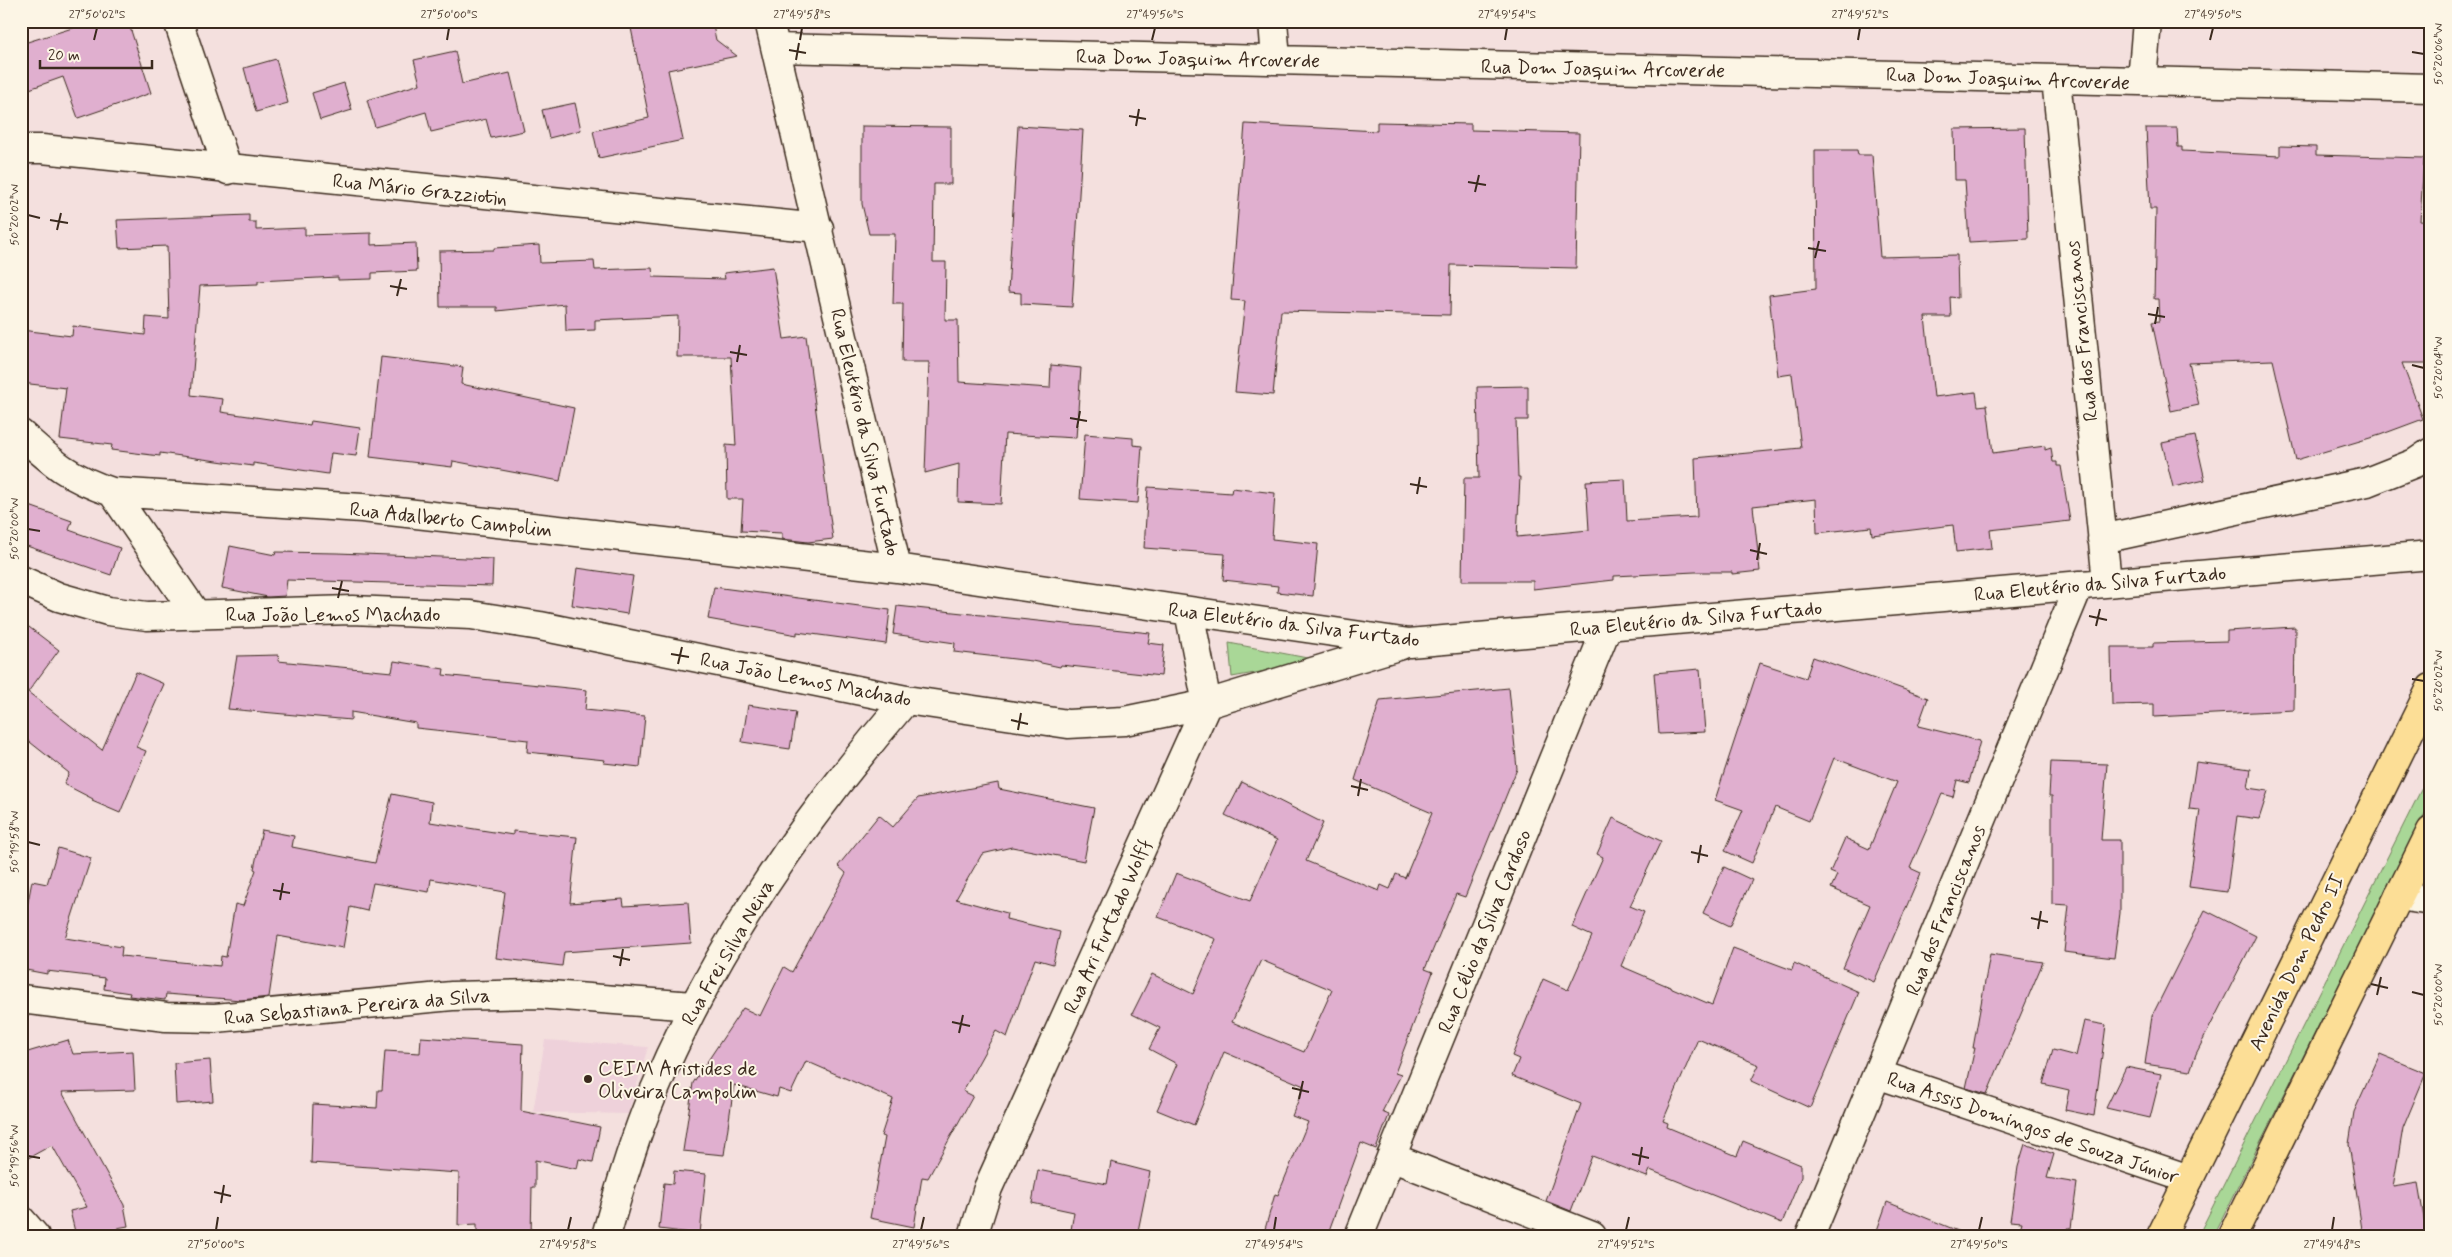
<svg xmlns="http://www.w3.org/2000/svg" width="2452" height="1257" font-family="Mynerve,sans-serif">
<rect width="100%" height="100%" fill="#f4e0de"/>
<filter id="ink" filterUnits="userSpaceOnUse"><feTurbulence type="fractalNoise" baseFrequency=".02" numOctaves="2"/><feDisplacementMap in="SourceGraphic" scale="10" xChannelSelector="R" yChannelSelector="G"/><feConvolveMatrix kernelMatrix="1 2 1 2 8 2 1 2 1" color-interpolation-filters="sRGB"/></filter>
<g filter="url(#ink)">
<!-- built -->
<path fill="#eed1da" d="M545 1040 648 1047 628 1114 533 1112Z"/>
<!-- green -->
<path fill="#a9d797" stroke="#72805a" d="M1229 643 1323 661 1232 677Z
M2431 770V802L2213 1236H2198Z"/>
<!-- building -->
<path fill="#e0afcf" stroke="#3b2a1e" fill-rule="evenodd" d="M95 21H128L151 93 78 118 63 77 21 92V44Z
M673 21H712L716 40 737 56 668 70 683 140 599 158 593 131 649 118 631 28 657 22 659 29 671 26Z
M455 51 462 84 510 73 524 131 491 138 486 119 431 132 426 112 375 127 367 100 420 84 414 60Z
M276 59 288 103 256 112 244 68Z
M344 83 352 110 320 120 312 93Z
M575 103 581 130 549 138 542 110Z
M1377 122 1471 124V130L1579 133 1576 268 1451 265 1450 315 1281 311 1273 395 1235 392 1245 301 1231 300 1245 124 1377 131Z
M862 126 951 127V184H934L933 262H946L945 320H958L959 382 1050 388 1051 365 1081 368 1076 438 1005 434 1001 504 958 502 959 464 925 473 929 362H902L903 304H893L895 234H869L862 204Z
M1018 126 1083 130 1072 307 1021 304V293L1008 292Z
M2025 128 2028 239 1969 242 1965 180H1955L1954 129Z
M2146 128H2177L2178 147H2182V151L2280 156V146L2316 147V155L2424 158 2420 221 2431 222V363H2402L2423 419 2380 435 2296 460 2273 360 2189 363 2199 405 2171 411 2152 322 2159 321 2158 299H2154L2156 209H2150Z
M1815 150H1857L1858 155H1872L1880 257 1957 255 1958 298 1950 297 1951 317H1925L1934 397 1976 392 1978 406 1987 405 1993 453 2045 446V450L2051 448 2053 462H2057V466H2061L2070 521 1990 530 1992 548 1956 552 1953 525 1872 535 1871 527 1817 533 1816 499 1753 506 1760 571 1732 574V572H1695L1614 576V580L1533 589V581H1462L1464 478H1479L1477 387 1528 386V420H1516L1518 477H1520L1517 537 1589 530 1586 481 1625 479 1627 521 1697 517 1695 458 1801 448 1792 374 1778 376 1769 295 1816 289Z
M249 215V222H256V230L305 228V235L371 233V245L416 243 417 271 372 273V279L338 280V277L258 281V284L200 286 191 395 223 399 221 412 310 425 311 421 360 428 356 456 331 453 328 474 253 463V466L160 453V456L111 450 112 445 60 439 66 388 21 383V330L72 336 73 326 145 335 146 317 169 319 167 246 119 248 117 220Z
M539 245 540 263 594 261 595 270 652 268 653 277 725 279 724 273 773 267 784 339 806 336 833 539 808 542 782 539V533L741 531 743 499H727L726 445 736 446 731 357H677L678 316 595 320V330L566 331 565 304 497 311V307H440L439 251 494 250V248Z
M381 357 463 367 461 384 574 408 560 481 453 461 452 467 370 457Z
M1085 434 1133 438V445L1142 446 1138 503 1080 499Z
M2195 436 2205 480 2173 487 2162 443Z
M1148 487 1231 493 1232 488 1275 493 1272 539 1318 544 1313 596 1277 592 1278 586 1223 580 1225 554 1144 548Z
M21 503 72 521 69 530 120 548 111 575 21 544Z
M230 546 275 555 276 552 337 553 493 559 492 586 287 580 285 596 268 597 222 588Z
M577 568 633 576 627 614 572 605Z
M714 587 890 610 886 644 797 632V635L708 619Z
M897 606 1150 633 1148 643 1164 645 1161 676 1061 665 1060 667 1032 661 954 652 955 643 893 634Z
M21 621 59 650 28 692 102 750 136 672 164 684 136 747 146 751 120 813 92 801 93 799 64 784 69 773 21 735Z
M2295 627 2294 710 2154 717V704L2112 705 2111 647H2153V643L2227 641V631Z
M279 655 278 661 392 672 394 661 444 669 443 675 587 690 585 710 645 716 640 767 604 763 605 760 527 752 528 740 416 728V723L351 712V720L228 709 237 656Z
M1813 657 1928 698 1918 726 1980 741 1969 783 1957 780 1953 797 1942 794 1910 868 1921 873 1874 982 1843 968 1870 905 1831 888 1837 875 1830 872 1845 838 1869 849 1897 782 1834 758 1809 821 1775 807 1752 863 1725 851 1743 810 1715 800 1760 663 1806 678Z
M1700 669 1705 732 1659 734 1654 673Z
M1509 688 1517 769 1465 897 1456 894 1425 969 1433 972 1395 1073 1401 1075 1382 1112 1389 1115 1376 1149 1361 1143 1327 1236H1263L1275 1194 1278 1195 1308 1122 1292 1116 1304 1086 1224 1052 1194 1125 1157 1110 1177 1064 1149 1049 1160 1028 1132 1014 1152 974 1193 994 1216 939 1158 917 1176 873 1250 901 1277 840 1225 815 1242 782 1323 823 1306 861 1379 891 1381 885 1390 889 1396 874 1405 878 1432 813 1355 780 1380 700ZM1261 960 1332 990 1304 1052 1232 1022Z
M748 705 796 712 790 749 742 742Z
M2051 762 2107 764 2101 840H2120V913L2114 958 2064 952 2069 905 2052 904V796H2049Z
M2196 762 2251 769 2248 788 2268 791 2259 819 2237 816 2227 892 2189 887 2200 810 2189 809Z
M998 783 999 789 1094 808 1084 861 1012 847 982 854 956 899 1007 913 1006 919 1060 932 1053 964 1035 959 1007 1037 996 1031 963 1091 973 1096 928 1178 922 1177 914 1227 870 1218 885 1137 881 1136 893 1099 806 1061 791 1093 779 1089 777 1097 734 1085 724 1155 683 1151 693 1083 743 1008 760 1016 784 967 792 972 846 873 838 866 879 815 893 827 918 798Z
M392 794 432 802 430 822 513 835V831L577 837 570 903 623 899 624 906 688 902 691 943 564 952 562 966 496 958 505 892 431 879 429 892 373 883 367 911 350 907 343 948 278 936 269 997 241 1000 166 994 165 1000 129 996 130 993 104 989 105 978 47 971V974L21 969V938L32 881 47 884 58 848 91 858 65 938 122 947 121 956 220 966 221 956 226 957 235 904 243 906 256 870 254 869 262 830 294 836 292 847 375 863Z
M1613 818 1661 841 1630 906 1644 912 1621 966 1712 1005 1733 948 1792 970 1794 963 1859 992 1810 1108 1751 1081 1759 1065 1698 1039 1663 1121 1668 1123 1667 1127 1737 1156 1743 1141 1801 1165V1177L1782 1223 1650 1170 1647 1177 1592 1156 1571 1211 1546 1201 1581 1104 1512 1076 1519 1059 1512 1056 1543 979 1568 990 1592 936 1572 927 1603 857 1597 854Z
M1724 867 1752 880 1730 926 1703 913Z
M2205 910 2256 936 2196 1054 2190 1071 2145 1064 2152 1016Z
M1990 954 2043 962 1987 1094 1966 1088 1975 1048H1973Z
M2084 1021 2106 1025 2094 1116 2065 1110 2069 1090 2043 1084 2053 1050 2076 1056Z
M421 1037 523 1044 521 1111 600 1127 593 1162 579 1159 577 1169 535 1160V1187H532L531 1236H477V1224L458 1225 459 1173 311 1163 313 1104 377 1108 378 1090H382L385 1051 420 1053Z
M68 1040 73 1054 133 1051 135 1090 62 1092 124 1205 128 1226 117 1228 118 1236H76L70 1211 87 1207 52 1145 21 1162V1054Z
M2380 1054 2426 1073 2403 1128 2393 1187 2418 1183 2427 1236H2363L2349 1144 2354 1112Z
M210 1060 213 1101 176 1104 174 1063Z
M2126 1067 2161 1074 2150 1118 2106 1108Z
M2025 1144 2054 1154 2047 1178 2077 1183 2071 1228H2068L2066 1236H2018L2022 1222 2010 1221 2018 1167Z
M1111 1162 1150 1172 1137 1236H1070L1074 1212 1032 1203 1038 1170 1107 1184Z
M674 1171 706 1174 700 1234 659 1229 664 1183 673 1184Z
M1887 1202 1968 1235V1236H1875Z"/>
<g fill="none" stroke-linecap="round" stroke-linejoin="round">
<!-- minor casing -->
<g stroke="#3b2a1e" stroke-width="31">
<path id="minor" d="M178 21 228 170
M769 21 897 568 1409 643 2431 555
M1273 21 1276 60
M776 48 2431 88
M2056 79 2107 582
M2142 81 2147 21
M21 149H42L819 228
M21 434C53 463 69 478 112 492L362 508 897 568
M112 492 196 614
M2102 539 2367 482 2415 463 2431 452
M21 580 59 597 108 611 147 616 352 610 471 615 540 626 906 700 1068 724 1124 721 1207 704 1401 645
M2399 896 2431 901
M21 999 166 1017 215 1018 452 996 537 994 693 1006
M1877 1074 2189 1179
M1391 1157 1592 1236
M21 1220 35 1236
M606 1236C619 1189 633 1141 652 1096 714 948 802 821 906 700
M973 1236 988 1188 1207 704 1189 611
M1359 1236 1608 625
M1810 1236 2079 585"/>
</g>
<!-- major casing -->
<g stroke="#3b2a1e" stroke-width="31">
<path id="major" d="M2161 1236 2431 688
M2232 1236 2431 831"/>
</g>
<!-- minor -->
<use href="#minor" stroke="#fcf5e5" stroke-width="28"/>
<!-- major -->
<use href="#major" stroke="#fcde96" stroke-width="28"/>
</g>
</g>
<!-- ticks -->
<path fill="none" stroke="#3b2a1e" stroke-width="2" d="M94 40 97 28M447 40 449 28M800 40 802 28M1152 40 1155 28M1505 40 1507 28M1858 40 1860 28M2210 40 2213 28M789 50 806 53M2412 52 2424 54M796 60 799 43M1129 116 1146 119M1136 126 1139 109M1468 182 1486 185M1475 192 1479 175M28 215 40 218M50 220 68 223M57 230 61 213M1808 248 1826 251M1815 258 1819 241M390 286 407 289M397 296 401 279M2148 314 2165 317M2155 324 2158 307M730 352 747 355M737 362 740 345M2412 365 2424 368M1070 418 1087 421M1077 428 1080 411M1410 484 1427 487M1417 494 1420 477M28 529 40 531M1750 550 1767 554M1757 560 1760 543M332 588 349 591M338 598 342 581M2089 616 2107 620M2096 626 2100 609M671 654 689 657M678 664 682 647M2412 679 2424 681M1011 720 1028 724M1018 730 1021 713M1351 786 1368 790M1358 796 1361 779M28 842 40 845M1691 852 1708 856M1698 863 1701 845M273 890 290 893M280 900 283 883M2031 918 2048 922M2038 929 2041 911M613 956 630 960M620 966 623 949M2371 984 2388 988M2412 992 2424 995M2377 995 2381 977M952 1022 970 1026M959 1033 963 1015M1292 1088 1309 1092M1299 1099 1303 1081M1632 1154 1649 1158M28 1156 40 1158M1639 1165 1642 1147M214 1192 231 1196M221 1203 224 1185M216 1230 218 1217M568 1230 571 1217M921 1230 924 1217M1274 1230 1276 1217M1626 1230 1629 1217M1979 1230 1982 1217M2332 1230 2334 1217"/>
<!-- markers -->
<circle fill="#3b2a1e" stroke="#fcf5e5" stroke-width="2" cx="588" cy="1079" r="5"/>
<g text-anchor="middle" stroke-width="4" stroke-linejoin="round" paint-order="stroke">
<!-- street labels -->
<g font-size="20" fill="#3b2a1e" stroke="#fcf5e5">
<text transform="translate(1198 58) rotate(1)" y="7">Rua Dom Joaquim Arcoverde</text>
<text transform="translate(1603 68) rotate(1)" y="7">Rua Dom Joaquim Arcoverde</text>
<text transform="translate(2008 78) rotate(2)" y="7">Rua Dom Joaquim Arcoverde</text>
<text transform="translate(420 189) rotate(6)" y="7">Rua Mário Grazziotin</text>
<text transform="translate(2081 331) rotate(-96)" y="7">Rua dos Franciscanos</text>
<text transform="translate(866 432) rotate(77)" y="7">Rua Eleutério da Silva Furtado</text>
<text transform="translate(451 519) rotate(6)" y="7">Rua Adalberto Campolim</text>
<text transform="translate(2100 583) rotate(-5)" y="7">Rua Eleutério da Silva Furtado</text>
<text x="333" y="621">Rua João Lemos Machado</text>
<text transform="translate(1696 618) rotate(-5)" y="7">Rua Eleutério da Silva Furtado</text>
<text transform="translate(1294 624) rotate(7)" y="7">Rua Eleutério da Silva Furtado</text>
<text transform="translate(806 679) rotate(11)" y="7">Rua João Lemos Machado</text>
<text transform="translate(1945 910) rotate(-68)" y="7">Rua dos Franciscanos</text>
<text transform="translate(1107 926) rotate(-66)" y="7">Rua Ari Furtado Wolff</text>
<text transform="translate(1484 931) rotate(-68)" y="7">Rua Célio da Silva Cardoso</text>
<text transform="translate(727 952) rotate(-60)" y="7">Rua Frei Silva Neiva</text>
<text transform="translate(2296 962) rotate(-64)" y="7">Avenida Dom Pedro II</text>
<text transform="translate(357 1006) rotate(-5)" y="7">Rua Sebastiana Pereira da Silva</text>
<text transform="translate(2033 1127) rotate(19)" y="7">Rua Assis Domingos de Souza Júnior</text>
</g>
<!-- poi labels -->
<g font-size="20" fill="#3b2a1e" stroke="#fcf5e5" text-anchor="start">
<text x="598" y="1075">CEIM Aristides de<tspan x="598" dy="23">Oliveira Campolim</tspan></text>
</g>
</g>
<!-- margin -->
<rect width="2452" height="1257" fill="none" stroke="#fcf5e5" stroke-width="55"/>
<!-- scale -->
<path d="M40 60v8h112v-8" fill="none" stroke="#3b2a1e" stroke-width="2.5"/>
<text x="48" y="60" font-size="15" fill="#3b2a1e" stroke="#fcf5e5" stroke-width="4" paint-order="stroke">20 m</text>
<rect x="28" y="28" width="2396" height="1202" fill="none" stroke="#3b2a1e" stroke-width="2"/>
<g font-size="12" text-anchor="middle" fill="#3b2a1e">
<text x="97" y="18">27°50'02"S</text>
<text x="449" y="18">27°50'00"S</text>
<text x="802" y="18">27°49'58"S</text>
<text x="1155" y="18">27°49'56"S</text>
<text x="1507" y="18">27°49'54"S</text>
<text x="1860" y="18">27°49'52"S</text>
<text x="2213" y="18">27°49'50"S</text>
<text transform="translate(2438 54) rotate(-90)" y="4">50°20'06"W</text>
<text transform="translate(14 215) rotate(-90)" y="4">50°20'02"W</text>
<text transform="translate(2438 368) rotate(-90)" y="4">50°20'04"W</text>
<text transform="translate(14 529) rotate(-90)" y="4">50°20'00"W</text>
<text transform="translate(2438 681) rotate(-90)" y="4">50°20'02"W</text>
<text transform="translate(14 842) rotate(-90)" y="4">50°19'58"W</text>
<text transform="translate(2438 995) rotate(-90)" y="4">50°20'00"W</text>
<text transform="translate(14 1156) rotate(-90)" y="4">50°19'56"W</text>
<text x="216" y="1248">27°50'00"S</text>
<text x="568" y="1248">27°49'58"S</text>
<text x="921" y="1248">27°49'56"S</text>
<text x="1274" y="1248">27°49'54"S</text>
<text x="1626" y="1248">27°49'52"S</text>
<text x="1979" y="1248">27°49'50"S</text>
<text x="2332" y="1248">27°49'48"S</text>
</g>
</svg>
